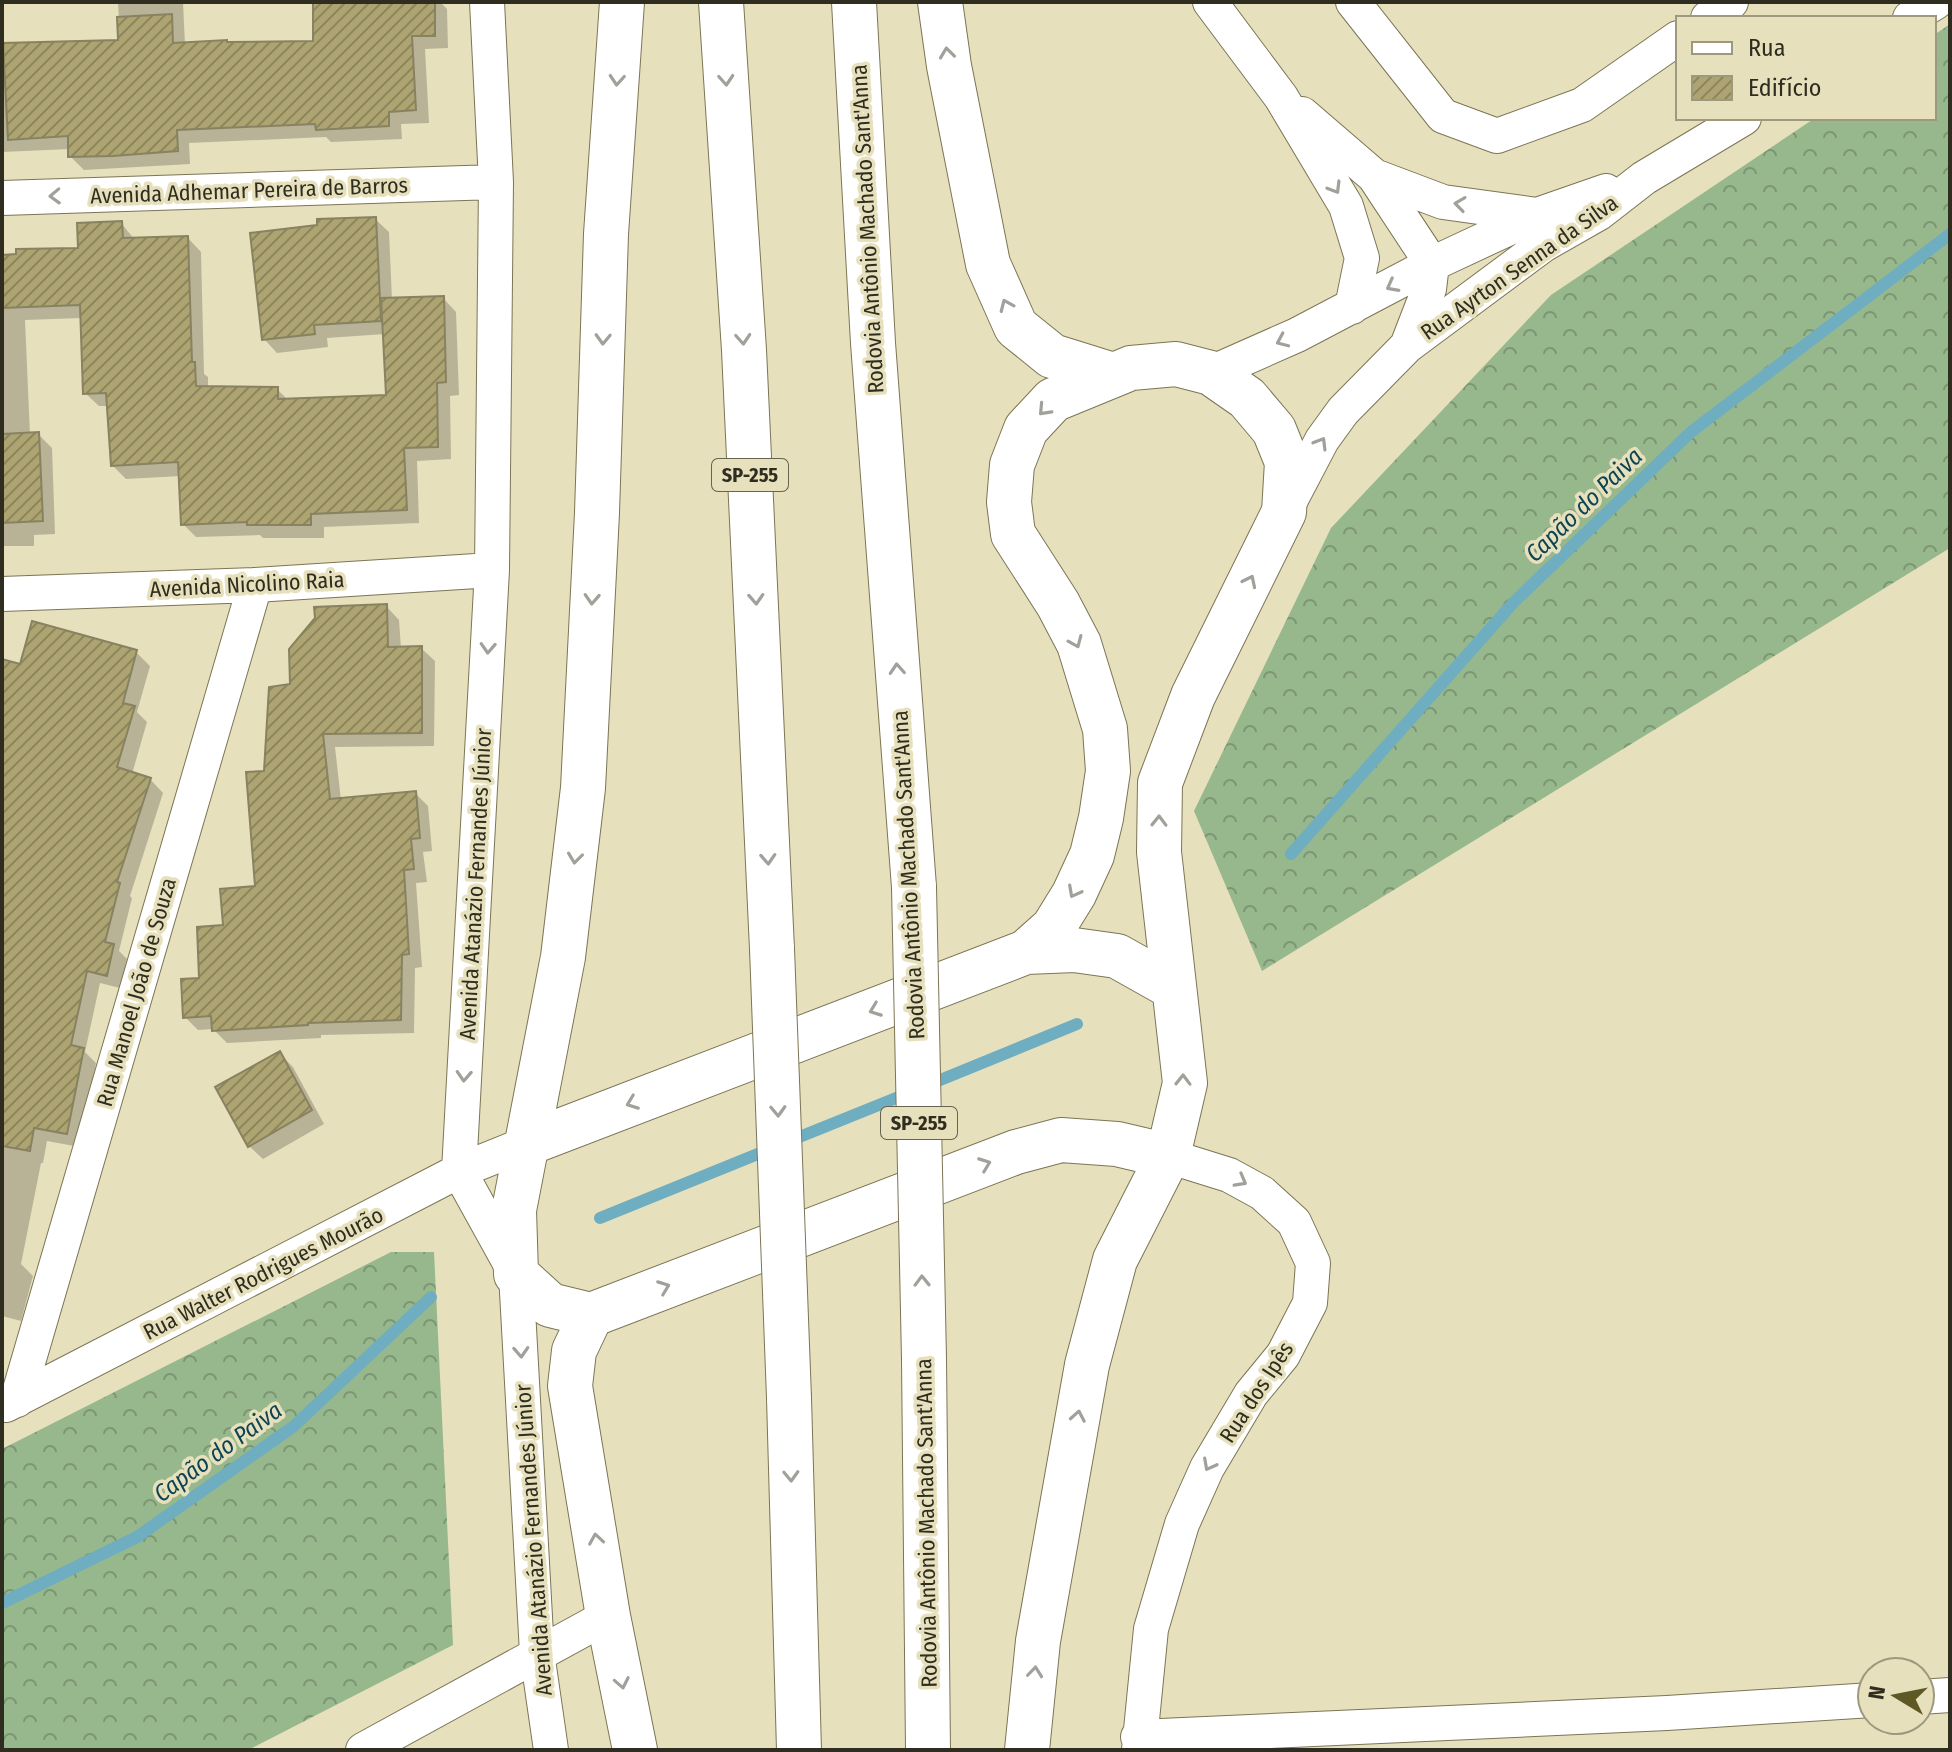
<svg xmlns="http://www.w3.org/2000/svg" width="1952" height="1752" font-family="'Fira Sans Condensed',sans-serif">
<defs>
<pattern id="forest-crowns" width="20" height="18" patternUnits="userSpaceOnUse" patternTransform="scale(2)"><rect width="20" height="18" fill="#97b88d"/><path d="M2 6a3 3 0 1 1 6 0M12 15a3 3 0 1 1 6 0" fill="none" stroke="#7c9673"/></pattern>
<pattern id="building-hatch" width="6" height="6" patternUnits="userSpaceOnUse" patternTransform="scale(2)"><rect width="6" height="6" fill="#ada471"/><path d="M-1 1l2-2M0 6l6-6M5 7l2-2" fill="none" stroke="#8d865c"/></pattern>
</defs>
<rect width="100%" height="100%" fill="#e7e0bd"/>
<!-- forest -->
<path fill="url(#forest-crowns)" d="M1950 24V548L1262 971 1194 811 1331 528 1551 295 1815 118H1934V35Z
M391 1252H434L453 1645 248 1750H2V1449Z"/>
<!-- shadow -->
<path fill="#0003" d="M118 2H183L185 45 315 43V2H440L447 9 448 48 425 49 429 123 401 124 402 139 331 142 326 137 189 143 190 164 84 170 70 156V149L2 152V64L120 42Z
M375 219 389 232 392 300 443 298 456 312 459 395 450 396 451 459 417 461 419 523 324 527V538H263L260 535 196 537 183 524 181 476 126 479 113 466 109 406H99L85 393 82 318 25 320 30 435 38 434 52 448 55 534 34 535V546H2V257L80 249 121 223 135 240 188 238 201 252 204 374 208 377V388L277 389 288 400 388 397 385 334 327 338 328 347 277 353 264 339Z
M386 606 399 620 401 648H421L435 661 434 746 335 747 341 800 415 793 428 806 432 851 423 852 427 882 416 883 422 967 415 968 414 1033 321 1035V1038L227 1043 213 1029 198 1030 185 1017 225 927 257 888 266 773 292 686Z
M136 652 150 666 137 712 147 722 132 774 150 779 163 793 130 896 132 898 119 951 127 959 120 988 100 983 85 1052 96 1063 80 1147 47 1141 43 1163H41L21 1264 33 1276 21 1321 2 1316V661L22 667Z
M280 1054 293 1067 324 1124 263 1159 249 1146Z"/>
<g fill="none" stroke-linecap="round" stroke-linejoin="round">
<!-- stream -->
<path stroke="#6fadc0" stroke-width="12" d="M1291 854 1513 603 1691 432 1950 234
M928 1085 1077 1024
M787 1142 911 1092
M600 1218 770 1149
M2 1603 137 1537 294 1426 431 1297"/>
</g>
<!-- building -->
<path fill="url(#building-hatch)" stroke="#888261" stroke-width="2" d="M435 2V36H412L416 110 389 112V126L316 130 315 124 177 130 178 151 113 156 68 157V136L8 140 3 43 118 40 117 17 172 14 173 43 227 40V42L313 41V3Z
M376 217 381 321 314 325 315 334 262 340 250 233 317 225V219Z
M122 221 123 238 188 236 192 362H195L196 386 278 387V399L386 395 381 298 444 296 446 382 437 383 438 447 404 448 407 510 311 514V525H247V522L181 525 178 462 111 466 106 393 83 394 80 305 2 308V255L16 254V249L78 248 77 223Z
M39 432 43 521 2 523V434Z
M387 604 388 647 422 646V733L323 734 330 799 416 791 420 838 411 839 414 869 404 870 409 954 402 955 401 1020 308 1023V1025L212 1031 211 1016 183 1018 181 979 199 978 197 927 223 925 220 889 255 886 246 772 264 771 269 687 290 684 289 649 315 618 314 607Z
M32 621 137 650 123 703 135 706 117 767 151 778 117 882 120 883 105 942 114 944 107 976 87 971 71 1045 84 1048 67 1134 34 1128 30 1151 2 1146V659L20 664Z
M280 1051 312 1110 248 1147 215 1087Z"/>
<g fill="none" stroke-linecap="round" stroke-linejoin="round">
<!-- street casing -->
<g stroke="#7b7555" stroke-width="36">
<path id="street" d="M487 2 496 182 492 570 459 1171 516 1274 537 1653 551 1750
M1210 2 1281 97 1346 206 1362 258 1352 307
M1353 2 1443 116 1497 136 1582 105 1678 38
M1708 18 1731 2
M1910 18 1936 2
M1302 114 1374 176 1432 264 1429 289 1407 346
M1374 176 1443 202 1537 215
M2 198 496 182
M1211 373 1297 335 1432 264 1537 215 1606 191
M1288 505 1322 440 1343 411 1407 346 1543 245 1599 213 1644 178 1744 118
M2 594 255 585 492 570
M17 1400 255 585
M6 1405 459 1171 526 1144
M1920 1697 1950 1695
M1138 1737 1667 1713 1872 1700
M363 1750 608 1616
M1139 1750 1151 1629 1182 1524 1207 1468 1251 1394 1283 1355 1310 1303 1313 1263 1294 1222 1262 1193 1229 1175 1168 1156"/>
</g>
<!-- highway casing -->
<g stroke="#7b7555" stroke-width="46">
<path id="highway" d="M622 2 606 234 597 513 583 788 563 957 514 1210 516 1274 550 1305 591 1315 1016 1152 1061 1140 1117 1144 1168 1156
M721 2 744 350 772 949
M854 2 873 343 914 887
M940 2 949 66 988 264 1016 327 1052 356 1113 375
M1026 952 1053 928 1074 894 1092 855 1101 818 1108 771 1105 729 1079 644 1058 604 1013 534 1009 502 1012 465 1026 429 1053 400 1131 368 1176 364 1211 373 1247 398 1274 430 1287 462 1284 512 1193 696 1160 783 1159 852 1185 1083 1168 1156 1115 1260 1087 1365 1038 1641 1027 1750
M526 1144 1026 952 1074 950 1117 956 1174 988
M591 1315 574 1351 570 1386 608 1616 635 1750
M924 1359 928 1750
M789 1398 799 1750"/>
</g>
<!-- street -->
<use href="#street" stroke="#fff" stroke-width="34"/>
<!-- highway -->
<use href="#highway" stroke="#fff" stroke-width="44"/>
<!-- highway-bridge casing -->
<g stroke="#7b7555" stroke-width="46" stroke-linecap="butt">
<path id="highway-bridge" d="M914 887 924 1359
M772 949 789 1398"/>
</g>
<!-- highway-bridge -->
<use href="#highway-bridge" stroke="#fff" stroke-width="44"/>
</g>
<!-- one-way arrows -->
<defs><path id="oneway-chevron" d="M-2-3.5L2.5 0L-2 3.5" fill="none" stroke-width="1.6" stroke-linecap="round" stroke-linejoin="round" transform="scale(2)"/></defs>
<g stroke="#a1a09a">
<use href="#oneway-chevron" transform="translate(947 53) rotate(-97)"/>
<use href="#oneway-chevron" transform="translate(617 80) rotate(94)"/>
<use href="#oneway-chevron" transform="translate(726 80) rotate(86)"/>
<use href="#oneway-chevron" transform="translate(1335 188) rotate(59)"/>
<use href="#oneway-chevron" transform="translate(55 196) rotate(178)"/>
<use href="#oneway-chevron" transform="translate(1460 204) rotate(-172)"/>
<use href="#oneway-chevron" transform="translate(1392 286) rotate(152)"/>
<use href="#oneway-chevron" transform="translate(1006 305) rotate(-114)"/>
<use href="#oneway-chevron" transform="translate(603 339) rotate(92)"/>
<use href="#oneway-chevron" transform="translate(743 339) rotate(86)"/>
<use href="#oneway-chevron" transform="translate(1282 341) rotate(156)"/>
<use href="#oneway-chevron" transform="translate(1044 410) rotate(133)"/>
<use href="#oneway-chevron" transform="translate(1321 443) rotate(-59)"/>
<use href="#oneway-chevron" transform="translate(1250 581) rotate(-64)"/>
<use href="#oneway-chevron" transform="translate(592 599) rotate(93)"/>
<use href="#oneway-chevron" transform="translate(756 599) rotate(87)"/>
<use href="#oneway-chevron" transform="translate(1076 642) rotate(67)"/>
<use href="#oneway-chevron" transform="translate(488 648) rotate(93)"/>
<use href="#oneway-chevron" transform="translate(897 669) rotate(-94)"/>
<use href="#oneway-chevron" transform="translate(1159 821) rotate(-89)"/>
<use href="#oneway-chevron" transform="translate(575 858) rotate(97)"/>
<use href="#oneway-chevron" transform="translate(768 859) rotate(87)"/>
<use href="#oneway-chevron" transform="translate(1074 892) rotate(118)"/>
<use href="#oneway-chevron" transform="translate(875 1010) rotate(159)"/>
<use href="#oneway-chevron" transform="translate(464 1076) rotate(93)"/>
<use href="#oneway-chevron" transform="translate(1183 1080) rotate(-89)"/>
<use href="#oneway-chevron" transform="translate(632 1103) rotate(159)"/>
<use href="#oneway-chevron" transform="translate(778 1111) rotate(88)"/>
<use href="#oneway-chevron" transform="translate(985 1164) rotate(-21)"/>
<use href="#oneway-chevron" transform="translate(1241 1181) rotate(29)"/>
<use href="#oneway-chevron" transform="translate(922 1281) rotate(-91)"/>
<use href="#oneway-chevron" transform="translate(664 1287) rotate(-21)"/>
<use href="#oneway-chevron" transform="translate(521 1352) rotate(87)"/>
<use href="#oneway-chevron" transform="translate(1078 1416) rotate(-80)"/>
<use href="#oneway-chevron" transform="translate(1209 1465) rotate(118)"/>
<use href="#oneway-chevron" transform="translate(791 1476) rotate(88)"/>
<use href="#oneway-chevron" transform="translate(596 1539) rotate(-99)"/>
<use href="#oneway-chevron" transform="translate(1035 1672) rotate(-84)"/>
<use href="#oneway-chevron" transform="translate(622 1683) rotate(79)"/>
</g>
<g text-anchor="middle" stroke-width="7" stroke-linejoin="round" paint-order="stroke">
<!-- shield labels -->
<g fill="#e7e0bd" stroke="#66634e" stroke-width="2">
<rect x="712" y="459" width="76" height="32" rx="6"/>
<rect x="881" y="1107" width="76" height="32" rx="6"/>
</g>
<g font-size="20" font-weight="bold" fill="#2f2d1f">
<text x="750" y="482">SP-255</text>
<text x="919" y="1130">SP-255</text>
</g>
<!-- street labels -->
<g font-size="22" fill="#2f2d1f" stroke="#e7e0bd">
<text transform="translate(249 190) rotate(-2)" y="8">Avenida Adhemar Pereira de Barros</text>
<text transform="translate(867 229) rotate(-93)" y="8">Rodovia Antônio Machado Sant'Anna</text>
<text transform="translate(1519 267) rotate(-35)" y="8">Rua Ayrton Senna da Silva</text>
<text transform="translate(247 584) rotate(-3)" y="8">Avenida Nicolino Raia</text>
<text transform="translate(908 875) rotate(-93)" y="8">Rodovia Antônio Machado Sant'Anna</text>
<text transform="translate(475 884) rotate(-87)" y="8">Avenida Atanázio Fernandes Júnior</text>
<text transform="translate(136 992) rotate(-74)" y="8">Rua Manoel João de Souza</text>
<text transform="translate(263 1273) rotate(-27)" y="8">Rua Walter Rodrigues Mourão</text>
<text transform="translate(1256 1392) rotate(-57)" y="8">Rua dos Ipês</text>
<text transform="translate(926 1523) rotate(-91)" y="8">Rodovia Antônio Machado Sant'Anna</text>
<text transform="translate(533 1540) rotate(-94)" y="8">Avenida Atanázio Fernandes Júnior</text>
</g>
<!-- water labels -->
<g font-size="24" font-style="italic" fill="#0c4453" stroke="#e7e0bd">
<text transform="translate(1584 505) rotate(-44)" y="8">Capão do Paiva</text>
<text transform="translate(218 1452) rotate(-36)" y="8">Capão do Paiva</text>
</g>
</g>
<!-- border -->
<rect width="1952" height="1752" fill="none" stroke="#2f2d1f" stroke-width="8"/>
<!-- legend -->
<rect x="1676" y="16" width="260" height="104" fill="#e7e0bd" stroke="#9d987e" stroke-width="2"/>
<rect x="1692" y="42" width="40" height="12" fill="#ffffff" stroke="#9d987e" stroke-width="2"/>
<text x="1748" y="56" font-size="24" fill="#2f2d1f">Rua</text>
<rect x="1692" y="76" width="40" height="24" fill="url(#building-hatch)" stroke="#9d987e" stroke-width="2"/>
<text x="1748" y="96" font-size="24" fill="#2f2d1f">Edifício</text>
<!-- north arrow -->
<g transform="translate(1896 1696) rotate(280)"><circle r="38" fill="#e7e0bd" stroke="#9d987e" stroke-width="2"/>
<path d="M0-6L14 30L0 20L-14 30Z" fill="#5e5824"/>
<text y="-12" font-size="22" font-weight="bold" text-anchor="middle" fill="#2f2d1f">N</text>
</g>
</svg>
